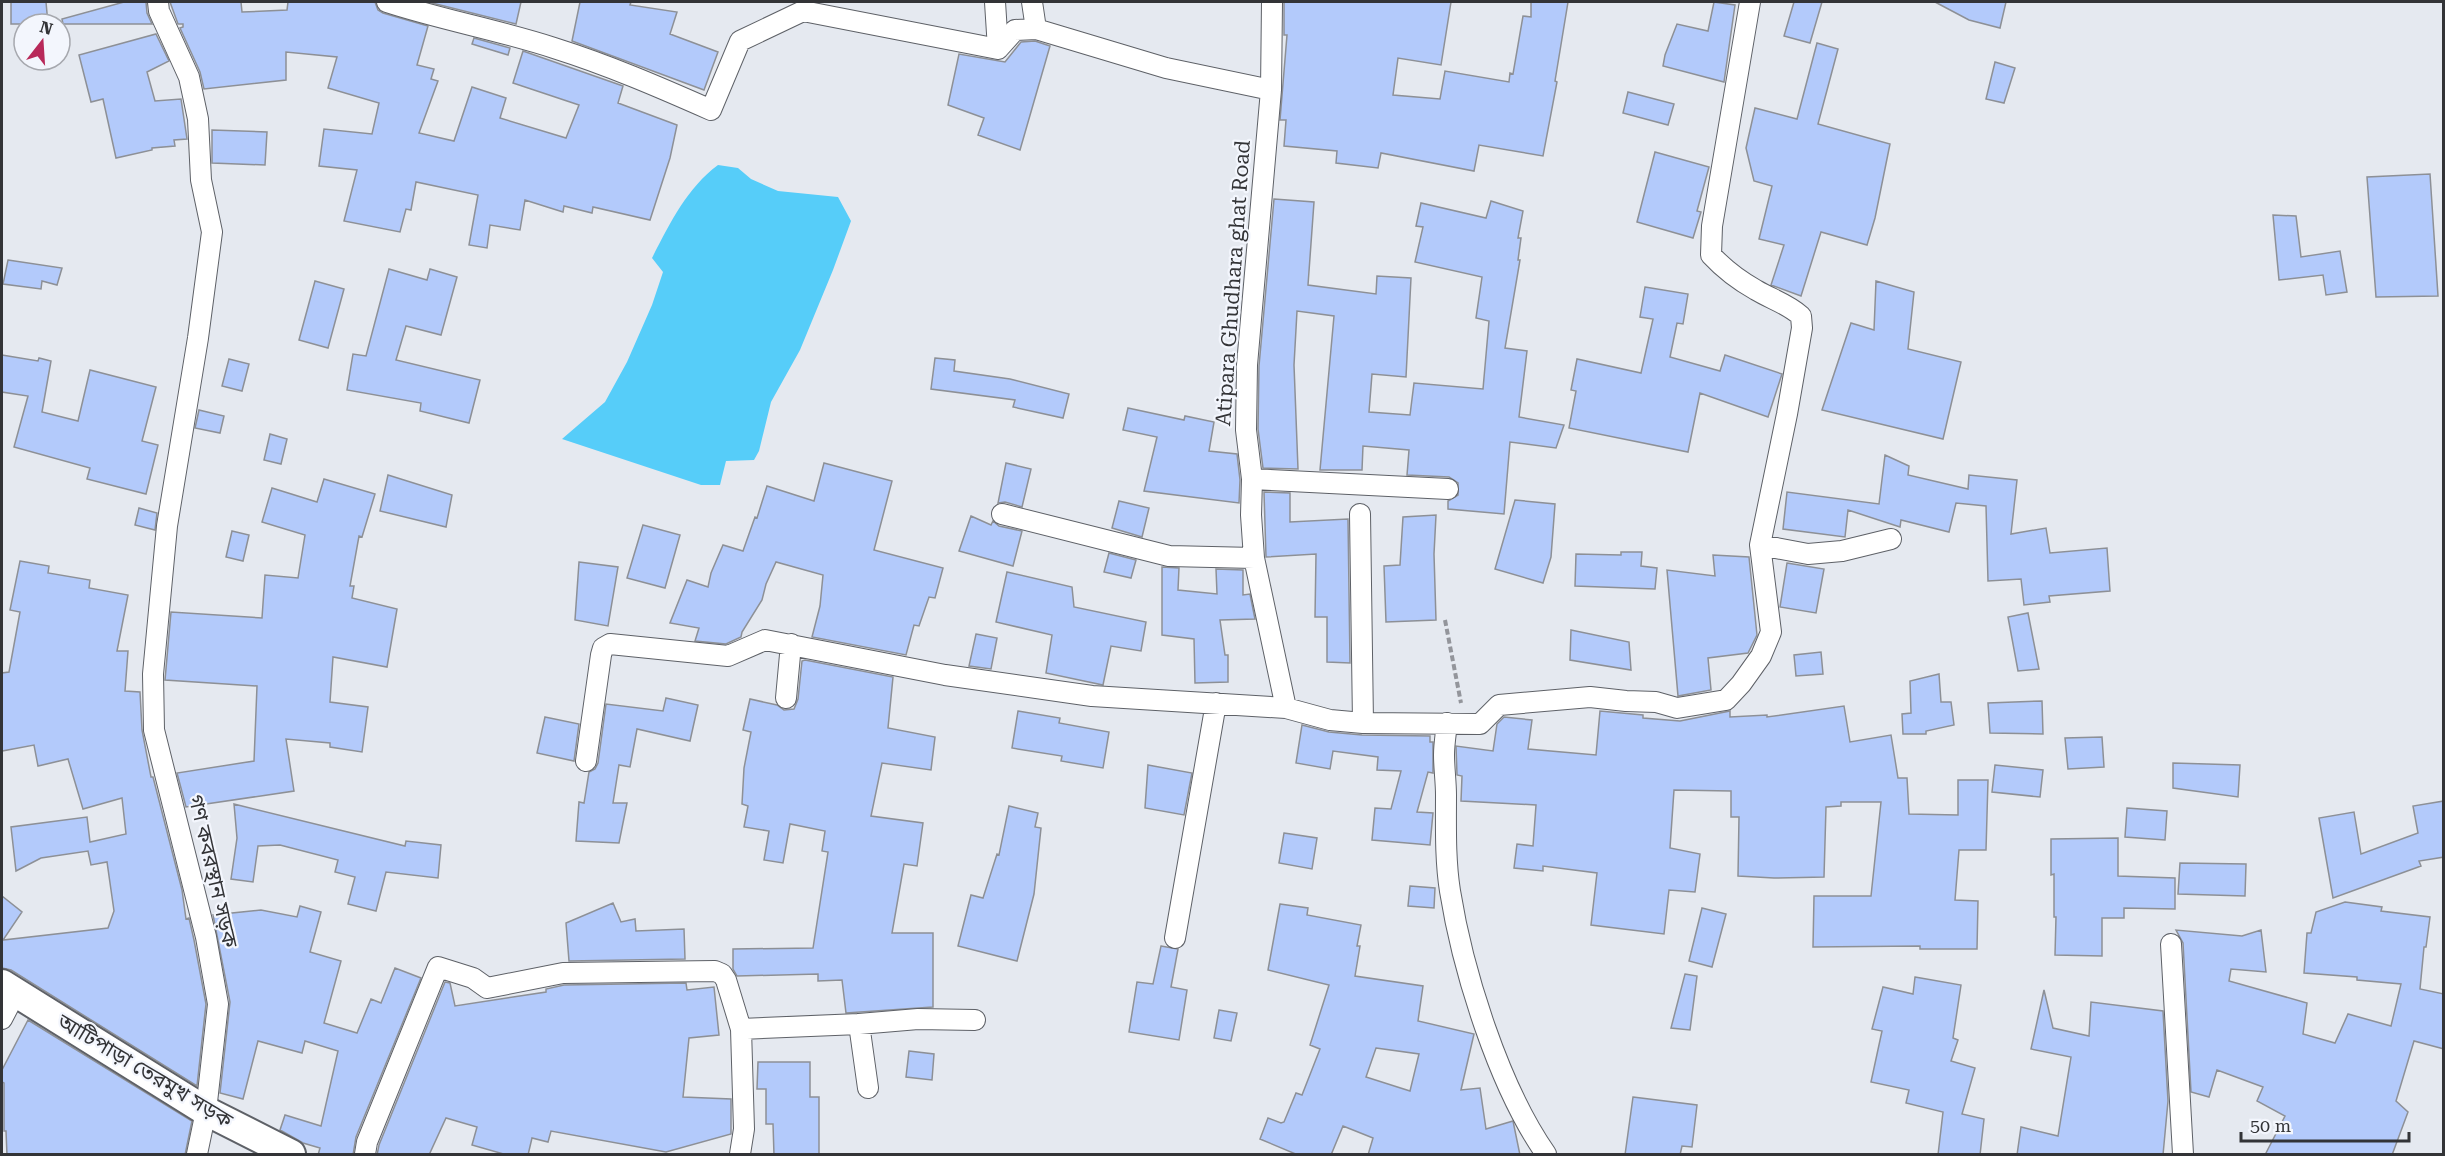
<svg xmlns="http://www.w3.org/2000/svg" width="2445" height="1156" font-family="'Roboto Serif','Noto Sans Bengali',serif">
<rect width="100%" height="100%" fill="#e5e9f0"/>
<!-- water -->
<path fill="#56cdf9" d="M718 165 738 168 751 179 778 191 838 197 851 221 833 270 800 350 771 402 759 451 754 460 726 461 720 485H701L562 439 605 402 627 362 652 305 663 272 652 258C670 223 687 188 718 165Z"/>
<!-- building -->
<path fill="#b3cafb" stroke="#8d9096" stroke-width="1.5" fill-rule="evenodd" d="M11 2H46L48 24H11Z
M124 2H146L147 13 152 24H63L62 19Z
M170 2H241L242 12 287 10 288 2H375L378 10 383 13 428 26 417 65 434 69 431 79 438 81 419 133 454 141 472 87 506 98 500 118 566 138 579 105 513 83 523 51 623 86 618 103 677 125 670 158 650 220 593 207 592 213 564 206 563 212 525 200 520 230 490 225 487 248 469 245 478 195 416 182 411 210 406 209 400 232 344 221 357 170 319 166 324 129 372 134 379 103 328 88 337 57 286 52V80L204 89 200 72 180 28 183 27V24H178Z
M428 2H521L516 24Z
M580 2H631L630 5 677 12 670 34 718 52 704 90 572 41Z
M1284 2H1451L1441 65 1398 58 1393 95 1440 99 1445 71 1509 82 1510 73 1513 74 1523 16 1531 17V2H1568L1555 81 1557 82 1543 156 1479 145 1474 171 1381 153 1378 168 1336 163 1337 151 1284 146 1286 120H1280L1287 35H1284Z
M1714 2 1735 5 1724 82 1663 66 1665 55 1677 24 1708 31Z
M1794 2H1822L1810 43 1784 36Z
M1935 2H2006L2000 28 1969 20Z
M156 34 169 61 147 72 155 101 181 99 187 139 174 140 175 146 152 148V150L116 158 103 99 91 102 79 55Z
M474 38 510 48 508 55 472 44Z
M1035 41 1050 46 1020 150 978 135 984 118 948 105 959 54 1005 62 1021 42Z
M1817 43 1838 49 1818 124 1890 144 1875 218 1867 245 1821 232 1801 296 1771 285 1784 245 1759 239 1772 186 1754 181 1746 148 1755 108 1797 119Z
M1995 62 2015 68 2004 103 1986 99Z
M1628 92 1674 104 1668 125 1623 113Z
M212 130 267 132 265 165 212 163Z
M1655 152 1709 167 1697 211 1701 212 1693 238 1637 222Z
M2430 174 2438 296 2376 297 2367 177Z
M1274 199 1314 202 1308 285 1376 294 1377 276 1411 278 1406 377 1372 374 1369 412 1410 415 1414 383 1483 389 1489 321 1476 318 1482 277 1415 262 1423 227 1416 226 1421 203 1486 218 1491 201 1523 211 1518 238H1521L1518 260H1520L1505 348 1527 351 1519 417 1564 425 1556 448 1510 442 1504 514 1448 509V501L1458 495V483L1449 477 1407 475 1409 450 1363 446 1362 470H1320L1334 316 1297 311 1294 365 1298 469 1263 468 1258 429 1259 366Z
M2273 215 2296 216 2301 257 2340 251 2347 292 2326 295 2323 275 2279 280Z
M8 260 62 268 57 285 42 281 41 289 3 284Z
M389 269 427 280 430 269 457 277 441 335 406 326 396 360 480 380 469 423 420 411 421 403 347 390 353 354 366 356Z
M315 281 344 289 328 348 299 340Z
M1876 281 1914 292 1908 349 1961 362 1943 439 1822 410 1851 323 1874 330Z
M1645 287 1688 294 1683 324 1677 323 1670 357 1720 371 1725 355 1782 374 1768 417 1700 393 1688 452 1569 428 1576 391 1571 390 1577 359 1641 373 1653 319 1640 317Z
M2 355 38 361 39 358 51 361 42 412 78 421 90 370 156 387 142 441 158 445 146 494 87 479 90 468 14 447 28 396 2 392Z
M935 358 955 360 954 371 1010 379 1069 394 1063 418 1013 407 1015 400 931 389Z
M229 359 249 364 242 391 222 386Z
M1128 408 1184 420 1185 416 1214 422 1209 451 1237 454 1240 480 1239 503 1144 491 1157 437 1123 430Z
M199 410 224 416 220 433 195 428Z
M270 434 287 439 281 464 264 460Z
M1885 455 1909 466 1908 475 1968 489 1969 475 2017 480 2011 534 2046 528 2050 553 2107 548 2110 591 2049 596 2050 602 2024 605 2021 579 1988 581 1986 506 1956 503 1949 532 1901 520 1900 527 1848 510 1845 537 1783 529 1787 492 1879 504Z
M824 463 892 481 874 550 943 568 935 598 929 597 919 626 914 625 906 655 812 637 820 606 823 575 776 562 766 584 762 600 742 632 741 637 726 644 695 641 699 628 670 623 687 580 708 587 711 573 723 545 743 551 755 517 757 518 767 486 814 501Z
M1006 463 1031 469 1022 507 1005 502 998 503Z
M388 475 452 495 446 527 380 511Z
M324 479 375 494 362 537 359 536 350 586H354L352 598 397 609 387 667 333 657 330 702 368 707 362 752 330 747V743L286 739 294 791 186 807 177 773 254 761 257 686 165 680 171 612 262 618 265 575 298 578 305 535 262 522 272 488 317 502Z
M1264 492 1290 493V522L1348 519 1350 663 1327 662V617H1315L1316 554 1266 557Z
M1515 500 1555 504 1551 557 1543 583 1495 569Z
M1119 501 1149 508 1142 537 1112 528Z
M139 508 157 513 155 530 135 525Z
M1436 515 1434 554 1436 620 1386 622 1384 566 1400 565 1403 517Z
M971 516 991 525 993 521 999 526 1022 531 1013 566 959 551Z
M643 525 680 535 665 588 627 578Z
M232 531 249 535 243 561 226 557Z
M1621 552H1642L1641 566 1657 568 1655 589 1575 586 1576 554 1621 555Z
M1109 553 1136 560 1131 578 1104 572Z
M1713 555 1749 557 1757 635 1748 653 1708 658 1711 690 1678 696 1667 570 1715 576Z
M20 561 49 566 48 573 90 580 89 588 128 595 117 651H128L125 691 140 692 142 730 151 777H153L182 890 186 919 189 918 194 940 206 1004 197 1086 11 970 2 968V896L22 912 3 940 108 928 114 911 107 862 91 865 88 851 41 858 16 871 11 827 87 817 90 842 126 834 122 798 83 809 68 759 38 766 34 745 2 751V673L9 672 20 612 10 610Z
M579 562 618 567 608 626 575 620Z
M1787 563 1824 569 1816 613 1780 607Z
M1162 567 1179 568 1178 590 1217 594 1216 569 1243 570V595L1250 594 1255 619 1220 620 1225 655H1228V682L1195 683 1194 639 1162 635Z
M1007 572 1072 587 1074 607 1146 622 1141 651 1111 646 1103 685 1046 673 1052 635 996 622Z
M2028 613 2039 669 2018 671 2008 617Z
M1571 630 1629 642 1631 670 1570 660Z
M976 634 997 638 991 669 969 666Z
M1821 652 1823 674 1796 676 1794 655Z
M805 660 893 677 888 728 935 737 931 770 882 763 871 816 923 823 917 866 904 864 892 933H933V1007L846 1013 842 980 818 981V974L737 976 733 969V949L813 948 828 852 822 851 825 831 790 824 783 863 764 860 769 831 744 827 748 806 742 804 744 768 751 732 743 730 750 699 777 705 784 710 794 709 798 699 802 661Z
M1939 674 1941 702H1951L1954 725 1926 731V734H1903L1902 714 1911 713 1910 681Z
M666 698 698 705 690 741 637 729 630 767 619 765 613 803H627L619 843 576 841 579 802 584 803 589 772 595 769 598 763 606 704 663 711Z
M2042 701 2043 734 1990 733 1988 703Z
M1844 706 1850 742 1891 735 1898 778H1907L1909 814 1958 815V780H1988L1986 850H1959L1955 900 1978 901 1977 949H1920V946L1813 947 1814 896H1871L1881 802H1841V806L1826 807 1824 877 1774 878 1738 876 1739 817H1731V791L1674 790 1670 848 1700 854 1695 892 1669 890 1664 934 1591 925 1597 873 1543 866V871L1514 868 1517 844 1533 846 1536 805 1461 801 1462 776 1457 775 1456 746 1493 751 1497 724 1504 717 1532 720 1528 749 1596 755 1600 711 1643 715V718L1680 721 1730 711V717L1767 715V717Z
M1018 711 1060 718 1059 723 1109 732 1103 768 1061 761 1062 756 1012 748Z
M545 717 579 724 574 761 537 753Z
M1302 725 1329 732 1362 735 1430 736V742H1433V773L1428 772 1417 812 1433 813 1430 845 1372 840 1375 808 1391 809 1401 771 1377 770 1378 757 1333 751 1330 769 1296 763Z
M2102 737 2104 767 2068 769 2065 738Z
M2173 763 2240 765 2238 797 2173 788Z
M1148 765 1192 773 1184 815 1145 808Z
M1995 765 2043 770 2040 797 1992 792Z
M2444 801V857L2419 861 2421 866 2333 898 2319 818 2354 812 2361 854 2418 833 2413 806Z
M234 804 405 846 406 841 441 845 438 878 386 872 376 911 348 904 355 877 335 872 338 860 280 845 258 846 253 882 231 879 237 838Z
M1009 806 1038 813 1035 827 1041 828 1034 894 1017 961 958 946 971 895 983 898 997 854 999 855Z
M2127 808 2167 811 2165 840 2125 837Z
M1284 833 1317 838 1312 869 1279 863Z
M2118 838V876L2175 878V909L2124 908V918H2102V956L2055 955 2056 917H2054V874L2051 875V839Z
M2180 863 2246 864 2245 896 2178 894Z
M1410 886 1435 888 1434 908 1408 906Z
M2345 902 2382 907 2381 911 2430 917 2426 947H2424L2420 989 2444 994V1049L2414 1041 2396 1101 2408 1112 2392 1155H2265L2285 1116 2257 1101 2263 1087 2217 1070 2209 1097 2191 1092 2183 943 2176 930 2242 936 2261 930 2266 972 2231 969 2229 981 2307 1003 2303 1034 2335 1043 2348 1014 2391 1026 2401 984 2357 980V977L2304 973 2307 933H2311L2316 912Z
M613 903 621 922 635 919 636 931 684 929 685 959 569 961 566 923Z
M1280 904 1308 908 1307 915 1361 925 1357 946H1360L1355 976 1423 986 1418 1021 1474 1034 1461 1090 1480 1088 1486 1129 1513 1121 1520 1155H1368L1373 1138 1343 1126 1331 1155H1298L1260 1139 1268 1118 1281 1123 1284 1122 1296 1093 1302 1095 1320 1049 1310 1045 1329 985 1268 970ZM1376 1048 1419 1054 1410 1091 1366 1077Z
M300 906 321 912 310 952 341 961 324 1023 357 1033 371 999 381 1003 395 968 421 978 356 1137 353 1155H318L320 1148 303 1143 280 1130 285 1115 321 1126 338 1051 305 1041 302 1053 258 1041 243 1099 220 1093 230 1002 213 915 261 910 297 917Z
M1702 908 1726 914 1712 967 1689 961Z
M1161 946 1178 949 1171 987 1187 990 1179 1040 1129 1032 1137 982 1153 984Z
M1685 974 1697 976 1690 1030 1671 1028Z
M1915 977 1961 985 1953 1038 1958 1040 1951 1061 1975 1068 1962 1114 1984 1119 1980 1155H1938L1943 1112 1906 1103 1909 1090 1871 1082 1882 1031 1872 1029 1883 987 1913 994Z
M445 982 450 983 455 1006 546 992V989L564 985 686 983 687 990 714 987 719 1035 689 1038 683 1097 731 1099V1134L666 1152 551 1131 548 1142 532 1138 528 1155H507L472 1145 477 1127 446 1118 429 1155H377L379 1145Z
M2044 990 2053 1028 2089 1036 2091 1002 2163 1011 2168 1101 2163 1155H2017L2021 1127 2058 1136 2071 1057 2031 1049Z
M1219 1010 1237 1013 1231 1041 1214 1038Z
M28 1020 192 1121 185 1155H7L6 1131H4V1083L2 1082V1070Z
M909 1051 934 1054 932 1080 906 1077Z
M758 1062H810V1097H819V1155H774L773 1124H766V1089H757Z
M1633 1097 1697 1105 1692 1147 1682 1146 1680 1155H1625Z"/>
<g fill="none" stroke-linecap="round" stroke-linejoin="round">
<!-- minor casing -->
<g stroke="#5e6167" stroke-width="22">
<path id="minor" d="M158 2 159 11 189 77 198 119 201 180 212 232 198 338 167 526 153 674 154 730 206 937 218 1004 206 1111 197 1154
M387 2C442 20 499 30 554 48 608 65 659 87 711 110L740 41 803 11 998 49
M995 2 998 49
M1032 2 1036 29 1166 68 1271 90
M1272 2 1271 90 1247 365 1246 430 1252 479 1251 515 1254 558 1286 708
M998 49 1015 30 1036 29
M1252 479 1448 489
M1002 514 1169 556 1254 558
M1360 514 1363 723
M1760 545 1808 554 1842 551 1891 539
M786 698 791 644
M1447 723C1446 733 1444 744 1444 755 1444 768 1446 782 1446 795 1446 827 1445 859 1450 891 1463 972 1499 1087 1546 1154
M586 761 601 655 603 648 610 644 728 656 765 640 945 675 1092 696 1286 708 1330 720 1363 723 1480 724 1499 705 1590 697 1626 701 1656 702 1677 708 1726 700 1741 684 1761 656 1771 632 1760 545 1787 414 1802 328 1801 316C1788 304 1771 299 1756 290 1740 281 1724 269 1711 255L1712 226 1750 2
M1175 938 1216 703
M2171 944 2183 1154
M2 1019 16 992
M859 1024 868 1088
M365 1154 367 1142 438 967 473 978 487 988 563 973 715 971 722 974 726 980 741 1029 859 1024 918 1019 975 1020
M740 1154 744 1129 741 1029"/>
</g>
<!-- secondary casing -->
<g stroke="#5e6167" stroke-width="32">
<path id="secondary" d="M2 984 206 1111 291 1154"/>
</g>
<!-- path -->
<path stroke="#93959b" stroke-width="4" stroke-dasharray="6 3" stroke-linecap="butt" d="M1445 620 1461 703"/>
<!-- minor -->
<use href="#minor" stroke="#fff" stroke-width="20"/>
<!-- secondary -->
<use href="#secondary" stroke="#fff" stroke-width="28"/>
</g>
<g text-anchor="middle" stroke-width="4.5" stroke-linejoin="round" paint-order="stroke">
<!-- street labels -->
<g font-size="21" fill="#333437" stroke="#f3f6fd">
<text transform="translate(1233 283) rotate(-86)" y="7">Atipara Ghudhara ghat Road</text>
<text transform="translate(213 871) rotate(77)" y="7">গণ কবরস্থান সড়ক</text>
<text transform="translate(145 1071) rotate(31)" y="7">আটিপাড়া তেরমুখ সড়ক</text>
</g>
</g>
<!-- border -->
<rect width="2445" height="1156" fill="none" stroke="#333437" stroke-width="6"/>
<!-- north arrow -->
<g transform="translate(42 42) rotate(17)"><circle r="28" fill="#f3f6fd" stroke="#a6a8ae" stroke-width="1.5"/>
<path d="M0-4.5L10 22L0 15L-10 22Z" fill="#b8295a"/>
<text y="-9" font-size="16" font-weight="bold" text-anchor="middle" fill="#333437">N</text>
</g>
<!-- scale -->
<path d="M2241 1132v9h168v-9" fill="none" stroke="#333437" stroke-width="3"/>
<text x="2250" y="1132" font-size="18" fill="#333437" stroke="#f3f6fd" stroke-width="4.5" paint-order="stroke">50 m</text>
</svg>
